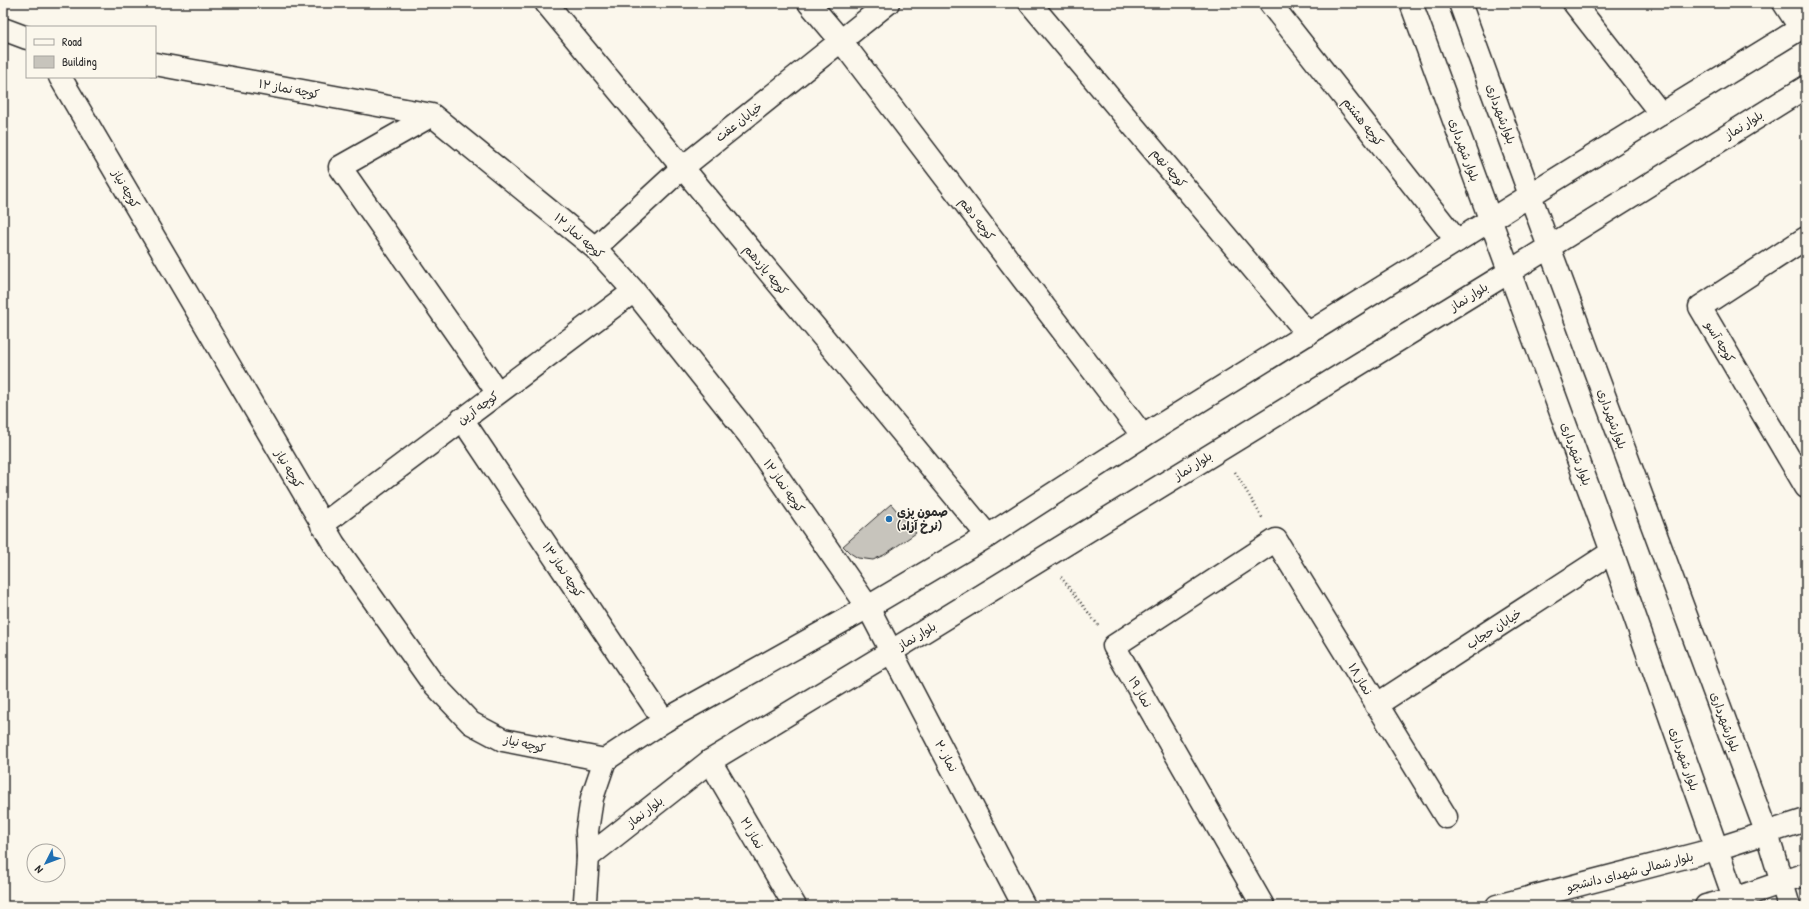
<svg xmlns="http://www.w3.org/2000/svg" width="1809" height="909" font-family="'Patrick Hand','Playpen Sans Arabic',sans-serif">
<rect width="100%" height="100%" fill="#fbf7ec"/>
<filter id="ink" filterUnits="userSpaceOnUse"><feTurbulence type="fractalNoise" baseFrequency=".025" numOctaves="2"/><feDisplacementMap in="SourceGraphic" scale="8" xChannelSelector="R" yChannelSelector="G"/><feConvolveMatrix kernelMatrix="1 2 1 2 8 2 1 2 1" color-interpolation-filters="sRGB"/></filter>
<g filter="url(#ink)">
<!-- building -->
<path fill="#c7c4bc" stroke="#2b2b2b" d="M891 504 916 533 884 555 873 560 858 558 850 553 843 546Z"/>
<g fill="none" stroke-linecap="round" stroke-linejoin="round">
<!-- minor casing -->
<g stroke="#2b2b2b" stroke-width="25">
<path id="minor" d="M546 3 988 536
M809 3 842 42 1143 436
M1030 3 1308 334
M1270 3 1457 241
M1574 3 1661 114
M1784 3 1801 29
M155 64 432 115 595 248 634 291 749 435 868 607 1024 906
M60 77 334 544 431 681 471 723 503 740 605 760
M432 115 340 167 498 393
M1806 238 1700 307 1806 487
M595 248 682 168 888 3
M462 419 664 721
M322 525 634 291
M1376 705 1612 552
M710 761 795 906
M586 906 585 900 588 857
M1263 906 1114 646 1276 540 1446 817"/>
</g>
<!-- tertiary casing -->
<g stroke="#2b2b2b" stroke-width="25">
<path id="tertiary" d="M3 29 27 38"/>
</g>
<!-- secondary casing -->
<g stroke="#2b2b2b" stroke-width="25">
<path id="secondary" d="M1411 3 1612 552 1737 906
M1460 3 1549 247 1767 834 1789 906
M588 857 587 831 592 798 605 760 664 721 868 607 988 536 1143 436 1661 114 1806 25
M588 857 710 761 892 651 1509 272 1806 87
M1497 906 1716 849 1806 820
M1706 906 1734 899 1806 874"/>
</g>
<!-- path -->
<path stroke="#2b2b2b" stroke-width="2.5" stroke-dasharray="1 3" stroke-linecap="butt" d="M1235 472 1263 519
M1061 577 1098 625"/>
<!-- minor -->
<use href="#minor" stroke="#fbf7ec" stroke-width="22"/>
<!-- tertiary -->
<use href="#tertiary" stroke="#fbf7ec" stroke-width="22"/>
<!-- secondary -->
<use href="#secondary" stroke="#fbf7ec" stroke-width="22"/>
</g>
</g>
<!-- markers -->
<circle fill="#1f6fb2" stroke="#fbf7ec" stroke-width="1.5" cx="889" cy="519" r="4"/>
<g text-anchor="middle" stroke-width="3" stroke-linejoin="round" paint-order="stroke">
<!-- street labels -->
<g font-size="12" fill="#2b2b2b" stroke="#fbf7ec">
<text transform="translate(289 89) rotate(10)" y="4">کوچه نماز ۱۲</text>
<text transform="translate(1501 114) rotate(70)" y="4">بلوارشهرداری</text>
<text transform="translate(739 122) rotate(-38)" y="4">خیابان عفت</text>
<text transform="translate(1363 122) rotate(52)" y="4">کوچه هشتم</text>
<text transform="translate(1744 125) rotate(-32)" y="4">بلوار نماز</text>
<text transform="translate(1464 150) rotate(70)" y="4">بلوار شهرداری</text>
<text transform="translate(1169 168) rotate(50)" y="4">کوچه نهم</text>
<text transform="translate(126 189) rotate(60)" y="4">کوچه نیاز</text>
<text transform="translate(977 219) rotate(53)" y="4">کوچه دهم</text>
<text transform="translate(579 236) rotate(41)" y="4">کوچه نماز ۱۲</text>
<text transform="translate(766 270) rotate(50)" y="4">کوچه یازدهم</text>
<text transform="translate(1469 297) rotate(-32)" y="4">بلوار نماز</text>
<text transform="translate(1720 342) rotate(59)" y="4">کوچه آسو</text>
<text transform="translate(478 408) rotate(-36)" y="4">کوچه آرین</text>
<text transform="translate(1612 419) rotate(70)" y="4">بلوارشهرداری</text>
<text transform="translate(1576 454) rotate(70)" y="4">بلوار شهرداری</text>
<text transform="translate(1193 466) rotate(-32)" y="4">بلوار نماز</text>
<text transform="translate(289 469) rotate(59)" y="4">کوچه نیاز</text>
<text transform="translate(784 486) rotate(55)" y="4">کوچه نماز ۱۲</text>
<text transform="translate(563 570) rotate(56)" y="4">کوچه نماز ۱۳</text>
<text transform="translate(1494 629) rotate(-33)" y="4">خیابان حجاب</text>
<text transform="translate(917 636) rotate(-31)" y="4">بلوار نماز</text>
<text transform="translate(1360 679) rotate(59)" y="4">نماز ۱۸</text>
<text transform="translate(1140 692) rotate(60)" y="4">نماز ۱۹</text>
<text transform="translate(1725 722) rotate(70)" y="4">بلوارشهرداری</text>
<text transform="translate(525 744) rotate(13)" y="4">کوچه نیاز</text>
<text transform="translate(946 756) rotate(62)" y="4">نماز ۲۰</text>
<text transform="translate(1684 759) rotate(71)" y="4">بلوار شهرداری</text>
<text transform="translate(645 812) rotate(-38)" y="4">بلوار نماز</text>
<text transform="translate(752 833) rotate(60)" y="4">نماز ۲۱</text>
<text transform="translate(1630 872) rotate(-14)" y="4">بلوار شمالی شهدای دانشجو</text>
</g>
<!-- poi labels -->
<g font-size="12" font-weight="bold" fill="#2b2b2b" stroke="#fbf7ec" text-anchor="start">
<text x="897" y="516">صمون پزی<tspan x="897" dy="14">(نرخ آزاد)</tspan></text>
</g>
</g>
<!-- margin -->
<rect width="1809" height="909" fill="none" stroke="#fbf7ec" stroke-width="16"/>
<rect x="8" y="8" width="1793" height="893" fill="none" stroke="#2b2b2b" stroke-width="1.5" filter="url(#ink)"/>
<!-- legend -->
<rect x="26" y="26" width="130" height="52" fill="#fbf7ec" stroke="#a8a59f"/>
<rect x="34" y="39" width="20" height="6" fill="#fbf7ec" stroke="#a8a59f"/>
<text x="62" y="46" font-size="12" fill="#2b2b2b">Road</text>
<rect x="34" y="56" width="20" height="12" fill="#c7c4bc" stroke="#a8a59f"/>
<text x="62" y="66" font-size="12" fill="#2b2b2b">Building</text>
<!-- north arrow -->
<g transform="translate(46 863) rotate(228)"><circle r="19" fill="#fbf7ec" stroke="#a8a59f"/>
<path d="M0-3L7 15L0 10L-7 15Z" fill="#1f6fb2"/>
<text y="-6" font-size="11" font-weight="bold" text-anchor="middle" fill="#2b2b2b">N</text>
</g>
</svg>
